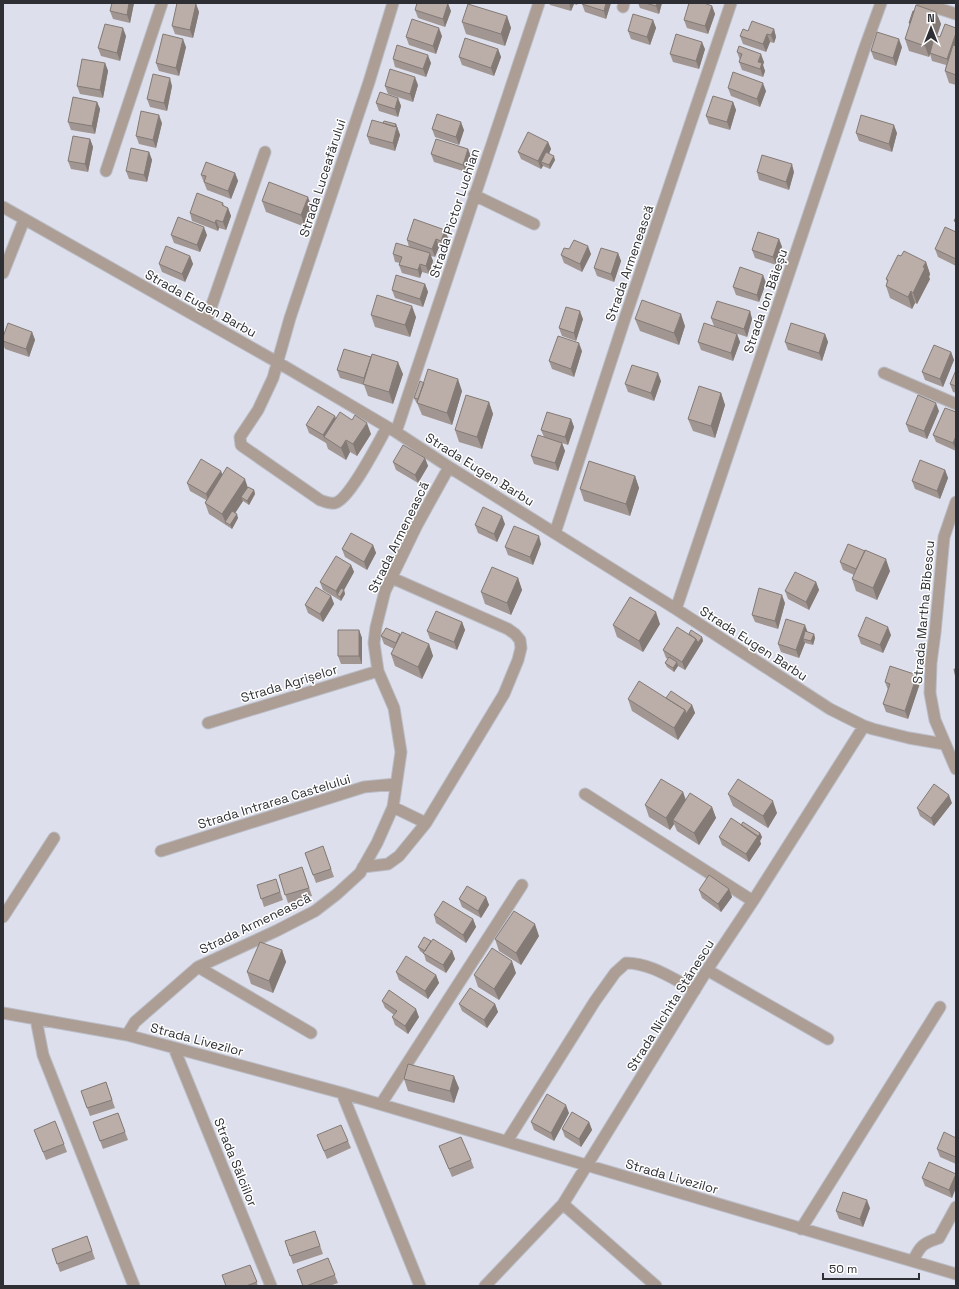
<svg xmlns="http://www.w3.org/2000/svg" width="959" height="1289" font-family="'Space Grotesk',sans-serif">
<rect width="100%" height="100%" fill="#dde0ec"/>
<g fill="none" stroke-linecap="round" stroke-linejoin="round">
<!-- minor casing -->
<g stroke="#babdc7" stroke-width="13">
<path id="minor" d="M922 3 956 14
M623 7 624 3
M106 171 162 3
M474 195 534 224
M3 207 277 362 396 432 449 467 676 609 830 709 864 726 873 729 909 738 944 744
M3 273 24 220
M206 322 265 152
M884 373 956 404
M387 427C379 441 350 499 335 503 330 504 325 502 320 500L245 448 241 445 240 437 258 410 273 378 290 318 369 82 393 3
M396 432 539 3
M956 502 944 537 935 633 931 663 930 693 935 720 956 769
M555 533 625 318 731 3
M676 609 864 50 881 3
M208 723 378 671
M585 794 753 901
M393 807 426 823
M161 851 364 787 396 784
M363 867 388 864 399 856 426 823 504 694 518 660 521 648 520 640 515 634 508 629 392 578
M3 917 54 838
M198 967 311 1033
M707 970 828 1039
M3 1013 127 1035 342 1093 956 1274
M36 1019 43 1055 134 1286
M127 1035 135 1022 198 967 276 931 315 911 337 894 360 873 377 843 393 807 401 752 394 708 378 671 374 643 376 627 385 591 417 525 449 467
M174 1048 271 1286
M342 1093 420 1286
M381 1104 522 885
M507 1141 595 1001 615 973 626 963C651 963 673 979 695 990
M563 1204 656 1286
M801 1229 940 1007
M913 1261C920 1246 923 1243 939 1238L956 1207
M485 1286 563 1204 707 970 753 901 864 726"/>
</g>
<!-- minor -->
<use href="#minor" stroke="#ad9e95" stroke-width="11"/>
</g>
<!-- wall -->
<path fill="#a19691" d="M112 3H134L130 23 113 19 110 11Z
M549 3H578L577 5 574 4 571 11 550 5Z
M611 3 606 19 585 12 582 4Z
M638 3H662L659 14 640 8Z
M196 4 199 12 193 38 175 34 172 26Z
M712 6 715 14 708 34 687 28 684 20Z
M415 10 451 11 445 27 418 18Z
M936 12 941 24 937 36 940 37 956 28V85L949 83 945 71 946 65 932 61 930 54 929 57 909 51 905 39 910 25 909 23Z
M507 16 511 28 505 46 466 34 462 22Z
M653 20 656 28 650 45 631 39 628 31Z
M774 29 776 37 774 43 770 42 766 52 743 44 740 36 748 31Z
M126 36 120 61 101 56 98 48Z
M442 36 436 54 409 45 406 37Z
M186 47 179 76 159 71 156 63Z
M902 47 896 66 874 59 871 51Z
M498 49 501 57 494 76 462 65 459 57Z
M705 49 699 69 673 62 670 54Z
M737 52 764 62 763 65 765 71 763 77 742 70 739 62 740 60Z
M393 59 431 63 426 77 395 67Z
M105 63 108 71 103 98 80 94 77 86Z
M418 85 413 102 388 94 385 86Z
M172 86 167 111 150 107 147 99Z
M728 88 766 91 760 107 731 96Z
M398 98 401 106 398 117 379 111 376 103Z
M97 102 100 109 95 134 71 130 68 122Z
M733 102 736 110 730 130 709 124 706 116Z
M162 123 156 148 139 144 136 136Z
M383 123 396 124 397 127 400 135 395 151 370 144 367 136Z
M432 129 464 130 459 145 435 137Z
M856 133H897L892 152 859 141Z
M90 139 93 147 88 172 71 169 68 161Z
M548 142 551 149 549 154 555 160 550 169 543 166 541 169 521 159 518 152Z
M468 149 471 157 466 172 434 162 431 154Z
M149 152 152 160 147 182 129 179 126 171Z
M757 172H794L789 190 759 180Z
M235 173 238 181 231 199 207 190 201 175Z
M262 201 312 208 305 227 266 212Z
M223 203 224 206 228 208 231 216 226 230 219 228 218 231 192 221 190 213Z
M445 230 448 238 444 249 439 247 435 257 431 256 433 261 429 274 422 272 420 278 402 273 399 265 400 263 395 262 393 254 409 247 407 240Z
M956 232V266L938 257 935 249Z
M171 235H207L200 252 174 243Z
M779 239 782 247 776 265 755 258 752 250Z
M569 249 591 254 582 272 564 263 561 255Z
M618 253 621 261 614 282 597 276 594 268Z
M190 256 193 264 185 282 162 272 159 264Z
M901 256 926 262 930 274 929 277 930 279 917 304 915 303 912 309 890 298 886 286 887 282 886 279Z
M763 275 766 283 759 302 736 295 733 287Z
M425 284 428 292 423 307 395 298 392 290Z
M750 311 752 319 747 337 714 326 711 318Z
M371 315 416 317 410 337 375 327Z
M583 319 576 341 562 336 559 328Z
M635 319 685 326 679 345 640 331Z
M32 332 35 340 29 357 5 349 3 344V341Z
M737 334 740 342 733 361 701 350 698 342Z
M825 334 828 342 822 361 788 350 785 342Z
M582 351 574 377 552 369 549 361Z
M951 352 954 360 943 387 925 380 922 372Z
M371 358 403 374 393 404 368 396 364 385 340 378 337 370Z
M956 370V393L953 392 950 384Z
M661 381 654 401 628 392 625 384Z
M424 383 462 391 452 425 422 415 417 403 416 402 414 398Z
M721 393 725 405 715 438 693 431 688 419Z
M489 402 493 414 482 449 459 442 455 430Z
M945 408 956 451 936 442 933 435Z
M939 411 927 439 909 432 906 424Z
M335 416 336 419 371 434 357 456 350 452 346 460 328 449 326 443 309 433 306 425Z
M571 419 574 427 568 445 562 443 565 451 558 471 534 464 531 456 544 437 541 430Z
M425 458 428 466 418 483 396 470 393 462Z
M945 470 948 478 940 499 915 489 912 481Z
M221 471 222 475 248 487 254 490 255 494 249 505 243 501 235 513 238 518 232 529 209 514 205 503 206 500 190 491 187 483Z
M635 476 639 488 630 516 584 501 580 489Z
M505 524 497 542 478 533 475 525Z
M541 544 533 565 508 555 505 547Z
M373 545 376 553 367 570 345 557 342 549Z
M840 562 890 571 877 600 856 591 852 579 854 575 843 570Z
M351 565 354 572 344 590 345 594 341 601 323 590 320 582Z
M518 578 522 590 511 615 485 604 481 592Z
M816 582 819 590 809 610 788 599 785 591Z
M331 596 334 604 323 622 308 613 305 605Z
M785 603 778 629 755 622 752 615Z
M462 622 465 630 457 650 430 639 427 631Z
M660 624 643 652 617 637 613 625Z
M359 630 362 638V664H341L338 656Z
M807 632 814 634 815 638 813 645 805 643 799 658 781 652 778 644Z
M400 634 429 644 433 656 422 679 395 666 391 654 394 649 384 644 381 636Z
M689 634 702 637 703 641 685 670 678 666 674 672 667 667 665 663 668 659 666 658 663 650Z
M891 635 883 653 861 644 858 636Z
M885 682 920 683 908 719 886 712 883 704 888 690Z
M666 698 692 705 695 713 678 740 632 711 628 699Z
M683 792 686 800 712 807 716 818 699 845 677 831 674 824 670 830 649 817 645 805Z
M728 794 777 813 768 828 733 806Z
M952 803 934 826 920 816 917 808Z
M741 825 760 833 762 837 760 841 761 844 749 862 722 845 719 837Z
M323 846 334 877 316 883 305 853Z
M302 867 312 896 288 903 279 875Z
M276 879 283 900 264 907 257 885Z
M729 889 732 897 721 912 702 898 699 890Z
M486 897 489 905 481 918 462 907 459 899Z
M434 915 473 919 476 927 466 943 436 923Z
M539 936 521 965 499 951 495 939Z
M431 941 452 951 455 959 446 973 426 961 424 954 420 951 418 947Z
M282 950 286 962 273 993 251 984 247 972Z
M396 972 436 975 439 983 428 999 399 980Z
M516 973 499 1000 478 987 474 975Z
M382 1001 419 1017 408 1034 395 1025 392 1017 394 1015 385 1008Z
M459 1004H495L498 1012 487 1028 462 1011Z
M404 1079 459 1088 454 1103 408 1091Z
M106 1082 115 1108 90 1116 81 1091Z
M118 1113 128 1140 103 1149 93 1122Z
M569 1113 554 1141 534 1130 531 1122Z
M589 1122 592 1130 581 1147 565 1137 562 1129Z
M34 1130 64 1144 67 1152 46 1160Z
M317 1135 348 1141 351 1148 327 1159Z
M956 1138V1164L940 1157 937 1149Z
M439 1146 471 1160 474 1168 452 1177Z
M956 1174 952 1198 925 1186 922 1178Z
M870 1208 863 1227 839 1219 836 1211Z
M315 1231 323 1254 293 1264 285 1241Z
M87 1236 95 1259 60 1272 52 1249Z
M328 1258 338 1283 329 1286H303Z
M250 1265 258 1286H226Z"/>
<!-- shaded-wall -->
<path fill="#837a76" d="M129 3H134L130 23 127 15Z
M448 3 451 11 445 27 443 19Z
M569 3H573L574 4 571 11Z
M606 3H611L606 19 604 11Z
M657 3H662L659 14 656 6Z
M196 4 199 12 193 38 190 30Z
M712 6 715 14 708 34 705 26Z
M936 12 941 24 931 53H930V54L929 57 925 46Z
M507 16 511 28 505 46 501 34Z
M653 20 656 28 650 45 647 37Z
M123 28 126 36 120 61 117 53Z
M439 28 442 36 436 54 433 46Z
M774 29 776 37 774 43 771 35Z
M956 33V50L950 67 947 59Z
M767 34 770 42 766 52 763 44Z
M183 39 186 47 179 76 176 68Z
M899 39 902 47 896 66 893 58Z
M702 42 705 49 699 69 696 61Z
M498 49 501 57 494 76 491 68Z
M761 54 764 62 763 65 765 71 763 77 758 62Z
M428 55 431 63 426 77 423 69Z
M105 63 108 71 103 98 100 90Z
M415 77 418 85 413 102 410 94Z
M170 78 172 86 167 111 164 103Z
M763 83 766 91 760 107 757 99Z
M398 98 401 106 398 117 395 109Z
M97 102 100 109 95 134 92 126Z
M733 102 736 110 730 130 727 122Z
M159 115 162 123 156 148 153 140Z
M461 122 464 130 459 145 456 137Z
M396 124 400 135 395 151 393 143 394 130Z
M894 125 897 133 892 152 889 144Z
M90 139 93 147 88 172 85 164Z
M548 142 551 149 544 163 541 162 543 166 541 169 538 161Z
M468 149 471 157 466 172 463 165Z
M149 152 152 160 147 182 144 175Z
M554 156 555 160 550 169 549 165Z
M792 164 794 172 789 190 786 182Z
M235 173 238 181 231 199 228 191Z
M308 197 312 208 305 227 301 215Z
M228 208 231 216 226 230 223 222Z
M216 220 219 228 218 231 215 223Z
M204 227 207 235 200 252 197 245Z
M445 230 448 238 444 249 441 241Z
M436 239 439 247 435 257 432 249Z
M779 239 782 247 776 265 773 257Z
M588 246 591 254 582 272 580 264Z
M430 253 433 261 429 274 426 266Z
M618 253 621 261 614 282 611 274Z
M190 256 193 264 185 282 182 274Z
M926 262 930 274 929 277 930 279 917 304 913 293Z
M420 264 422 272 420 278 418 270Z
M763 275 766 283 759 302 757 295Z
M425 284 428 292 423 307 420 299Z
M911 291 915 303 912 309 908 297Z
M412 306 416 317 410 337 405 325Z
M580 311 583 319 576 341 574 333Z
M750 311 752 319 747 337 744 329Z
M681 314 685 326 679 345 674 333Z
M32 332 35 340 29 357 26 349Z
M737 334 740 342 733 361 731 353Z
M825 334 828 342 822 361 819 353Z
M579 343 582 351 574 377 571 369Z
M951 352 954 360 943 387 940 379Z
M371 357 374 365 366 385 364 378Z
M398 362 403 374 393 404 389 392Z
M658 373 661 381 654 401 651 393Z
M458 379 462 391 452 425 447 413Z
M721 393 725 405 715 438 711 426Z
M489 402 493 414 482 449 477 437Z
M936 403 939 411 927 439 924 431Z
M335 416 337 424 324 437 326 443 323 435Z
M571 419 574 427 568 445 565 437Z
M367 423 371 434 357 456 353 444Z
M956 436V451L953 443Z
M346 440 350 452 346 460 341 448Z
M562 443 565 451 558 471 555 463Z
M425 458 428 466 418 483 415 475Z
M945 470 948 478 940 499 937 491Z
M221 471 224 479 209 502 206 494Z
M635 476 639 488 630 516 626 504Z
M245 479 249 491 241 497 243 501 228 524 225 522 227 526 222 514Z
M254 490 255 494 249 505 247 501Z
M237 514 238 518 232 529 230 525Z
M502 516 505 524 497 542 494 534Z
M539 536 541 544 533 565 530 557Z
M373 545 376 553 367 570 364 562Z
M886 559 890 571 877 600 873 588Z
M351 565 354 572 344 590 345 594 341 601 340 597 337 595 336 591Z
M518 578 522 590 511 615 507 603Z
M816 582 819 590 809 610 806 602Z
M782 595 785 603 778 629 775 621Z
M331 596 334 604 323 622 320 614Z
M656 612 660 624 643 652 639 641Z
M462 622 465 630 457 650 454 642Z
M805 625 808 633 803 639 805 643 799 658 796 650Z
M888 627 891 635 883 653 880 645Z
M359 630 362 638V664L359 656Z
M814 634 815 638 813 645 811 641Z
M702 637 703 641 685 670 682 662 696 639Z
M429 644 433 656 422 679 418 667Z
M677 662 678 666 674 672 673 668Z
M917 675 920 683 908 719 905 711Z
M692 705 695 713 678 740 674 728 685 710Z
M683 792 687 804 673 820 674 824 670 830 666 818Z
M949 795 952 803 934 826 931 818Z
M773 801 777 813 768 828 763 816Z
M712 807 716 818 699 845 694 833Z
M760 833 762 837 760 841 761 844 749 862 746 854Z
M729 889 732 897 721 912 718 904Z
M486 897 489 905 481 918 478 911Z
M473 919 476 927 466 943 463 935Z
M535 924 539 936 521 965 516 953Z
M282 950 286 962 273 993 269 981Z
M452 951 455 959 446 973 443 965Z
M512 961 516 973 499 1000 494 989Z
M436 975 439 983 428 999 425 991Z
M495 1004 498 1012 487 1028 484 1020Z
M416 1009 419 1017 408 1034 405 1026Z
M454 1076 459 1088 454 1103 450 1091Z
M566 1105 569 1113 554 1141 551 1133Z
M589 1122 592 1130 581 1147 579 1139Z
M956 1174V1188L952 1198 949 1190Z
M867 1200 870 1208 863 1227 860 1219Z"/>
<!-- building -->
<path fill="#bbaea9" stroke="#837a76" d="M112 3H129L127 15 110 11Z
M177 3H193L196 4 190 30 172 26Z
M417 3H448L443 19 415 10Z
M582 3H606L604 11 582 4Z
M645 3H657L656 6Z
M689 3H704L712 6 705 26 684 20Z
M468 4 507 16 501 34 462 22Z
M916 5 936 12 925 46 905 39Z
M913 11H914L910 23H909Z
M633 14 653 20 647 37 628 31Z
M412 19 439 28 433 46 406 37Z
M752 21 774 29 771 35 767 34 763 44 740 36 743 29 748 31Z
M105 24 123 28 117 53 98 48Z
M945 24 956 28V33L947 59 930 53 935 35 940 37Z
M877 32 899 39 893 58 871 51Z
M163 34 183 39 176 68 156 63Z
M676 34 702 42 696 61 670 54Z
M465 38 498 49 491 68 459 57Z
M397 45 428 55 423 69 393 59Z
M953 45 956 46V75L945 71Z
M739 46 761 54 758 62 762 63 760 69 739 62 742 54 737 52Z
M82 59 105 63 100 90 77 86Z
M390 69 415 77 410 94 385 86Z
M733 72 763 83 757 99 728 88Z
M153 74 170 78 164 103 147 99Z
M380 92 398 98 395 109 376 103Z
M713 96 733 102 727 122 706 116Z
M73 97 97 102 92 126 68 122Z
M141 111 159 115 153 140 136 136Z
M437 114 461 122 456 137 432 129Z
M861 115 894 125 889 144 856 133Z
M372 120 397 127 393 143 367 136Z
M384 121 396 124 395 127 383 123Z
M528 132 548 142 538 161 518 152Z
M73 136 90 139 85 164 68 161Z
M436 139 468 149 463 165 431 154Z
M131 148 149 152 144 175 126 171Z
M546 152 554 156 549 165 541 162Z
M762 155 792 164 786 182 757 172Z
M206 162 235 173 228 191 204 182 206 176 201 175Z
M269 182 308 197 301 215 262 201Z
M197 193 223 203 222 205 228 208 223 222 216 220 215 223 190 213Z
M178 217 204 227 197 245 171 235Z
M956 217V222L954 221Z
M414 219 445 230 441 241 436 239 432 249 407 240Z
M945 227 956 232V259L935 249Z
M758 232 779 239 773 257 752 250Z
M574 240 588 246 580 264 561 255 564 248 569 249Z
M396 243 430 253 426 266 420 264 418 270 399 265 402 257 393 254Z
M166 246 190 256 182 274 159 264Z
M601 248 618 253 611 274 594 268Z
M904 251 926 262 923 267 925 268 913 293 911 291 908 297 886 286 888 280 886 279 898 255 901 256Z
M740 267 763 275 757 295 733 287Z
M396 275 425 284 420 299 392 290Z
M377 295 412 306 405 325 371 315Z
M642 300 681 314 674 333 635 319Z
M717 301 750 311 744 329 711 318Z
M566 307 580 311 574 333 559 328Z
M8 323 32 332 26 349 3 341V337Z
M704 323 737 334 731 353 698 342Z
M791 323 825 334 819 353 785 342Z
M558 336 579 343 571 369 549 361Z
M934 345 951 352 940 379 922 372Z
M344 349 371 357 364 378 337 370Z
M372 354 398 362 389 392 363 384Z
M632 365 658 373 651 393 625 384Z
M428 369 458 379 447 413 417 403Z
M956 370V386L950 384Z
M420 381 424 383 418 399 414 398Z
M699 386 721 393 711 426 688 419Z
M466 395 489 402 477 437 455 430Z
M918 395 936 403 924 431 906 424Z
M318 406 335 416 323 435 306 425Z
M945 408 956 412V436L953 443 933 435Z
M340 412 352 420 355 415 367 423 353 444 346 440 341 448 324 437Z
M547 412 571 419 565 437 541 430Z
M538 435 562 443 555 463 531 456Z
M403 445 425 458 415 475 393 462Z
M201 459 221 471 206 494 187 483Z
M920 460 945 470 937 491 912 481Z
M589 461 635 476 626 504 580 489Z
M227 467 245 479 222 514 205 503Z
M248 487 254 490 247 501 241 497Z
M483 507 502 516 494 534 475 525Z
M232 511 237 514 230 525 225 522Z
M514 526 539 536 530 557 505 547Z
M351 533 373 545 364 562 342 549Z
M848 544 865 551 856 569 840 562Z
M865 550 886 559 873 588 852 579Z
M336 556 351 565 336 591 320 582Z
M492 567 518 578 507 603 481 592Z
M795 572 816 582 806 602 785 591Z
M316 587 331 596 320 614 305 605Z
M341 588 344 590 340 597 337 595Z
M759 588 782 595 775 621 752 615Z
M630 597 656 612 639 641 613 625Z
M436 611 462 622 454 642 427 631Z
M866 617 888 627 880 645 858 636Z
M786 619 805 625 796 650 778 644Z
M677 627 696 639 682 662 663 650Z
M386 628 400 634 396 643 381 636Z
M338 630H359V656H338Z
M691 630 702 637 698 643 696 639 689 634Z
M805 631 814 634 811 641 803 639Z
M402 632 429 644 418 667 391 654Z
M669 657 677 662 673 668 665 663Z
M890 666 917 675 905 711 883 704 890 684 885 682Z
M954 669H956V678Z
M639 681 685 710 674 728 628 699Z
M671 691 692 705 686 714 685 710 666 698Z
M661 779 683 792 666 818 645 805Z
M738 779 773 801 763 816 728 794Z
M934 784 949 795 931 818 917 808Z
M690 793 712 807 694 833 673 820Z
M731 818 758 836 746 854 719 837Z
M743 822 760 833 758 837 741 825Z
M323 846 331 869 313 875 305 853Z
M302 867 309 888 285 895 279 875Z
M709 875 729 889 718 904 699 890Z
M276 879 280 892 261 899 257 885Z
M467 886 486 897 478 911 459 899Z
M443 901 473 919 463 935 434 915Z
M514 911 535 924 516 953 495 939Z
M424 937 431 941 425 951 418 947Z
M433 939 452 951 443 965 423 953Z
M260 942 282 950 269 981 247 972Z
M492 948 512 961 494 989 474 975Z
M406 956 436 975 425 991 396 972Z
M470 988 495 1004 484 1020 459 1004Z
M389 990 416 1009 405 1026 392 1017 397 1011 382 1001Z
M408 1064 454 1076 450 1091 404 1079Z
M106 1082 112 1100 87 1108 81 1091Z
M547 1094 566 1105 551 1133 531 1122Z
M572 1112 589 1122 579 1139 562 1129Z
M118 1113 125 1132 100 1141 93 1122Z
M55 1121 64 1144 43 1152 34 1130Z
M341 1125 348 1141 324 1151 317 1135Z
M944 1132 956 1138V1157L937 1149Z
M461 1137 471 1160 449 1169 439 1146Z
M929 1162 956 1174 949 1190 922 1178Z
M843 1192 867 1200 860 1219 836 1211Z
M315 1231 320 1246 290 1256 285 1241Z
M87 1236 92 1251 57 1264 52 1249Z
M328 1258 335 1275 306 1286H303L297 1270Z
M250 1265 257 1282 246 1286H226L222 1275Z"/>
<g text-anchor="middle" stroke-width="3" stroke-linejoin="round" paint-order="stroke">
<!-- street labels -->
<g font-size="13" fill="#2e2f34" stroke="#fff">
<text transform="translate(322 178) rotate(-72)" y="5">Strada Luceafărului</text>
<text transform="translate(454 213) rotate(-72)" y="5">Strada Pictor Luchian</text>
<text transform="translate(629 263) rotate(-71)" y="5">Strada Armenească</text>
<text transform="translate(765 301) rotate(-71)" y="5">Strada Ion Băieșu</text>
<text transform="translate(201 303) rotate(29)" y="5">Strada Eugen Barbu</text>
<text transform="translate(480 469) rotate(32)" y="5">Strada Eugen Barbu</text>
<text transform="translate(398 537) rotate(-64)" y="5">Strada Armenească</text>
<text transform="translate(923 612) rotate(-85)" y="5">Strada Martha Bibescu</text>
<text transform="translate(754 643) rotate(33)" y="5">Strada Eugen Barbu</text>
<text transform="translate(289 683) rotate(-17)" y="5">Strada Agrișelor</text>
<text transform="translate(274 801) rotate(-17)" y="5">Strada Intrarea Castelului</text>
<text transform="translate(255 923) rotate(-26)" y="5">Strada Armenească</text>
<text transform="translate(670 1005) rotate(-58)" y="5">Strada Nichita Stănescu</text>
<text transform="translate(197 1039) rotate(15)" y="5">Strada Livezilor</text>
<text transform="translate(236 1162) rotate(68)" y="5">Strada Sălciilor</text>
<text transform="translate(672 1176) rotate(16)" y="5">Strada Livezilor</text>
</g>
</g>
<!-- border -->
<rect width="959" height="1289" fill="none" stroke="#2e2f34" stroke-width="8"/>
<!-- north arrow -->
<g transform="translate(931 28)" stroke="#ffffff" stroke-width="3" paint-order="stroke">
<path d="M0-3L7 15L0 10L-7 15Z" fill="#2e2f34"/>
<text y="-6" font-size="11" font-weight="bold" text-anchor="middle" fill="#2e2f34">N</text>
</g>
<!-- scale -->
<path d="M823 1273v6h96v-6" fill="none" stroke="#2e2f34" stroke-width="2"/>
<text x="829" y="1273" font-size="12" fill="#2e2f34" stroke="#ffffff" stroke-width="3" paint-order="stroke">50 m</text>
</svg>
